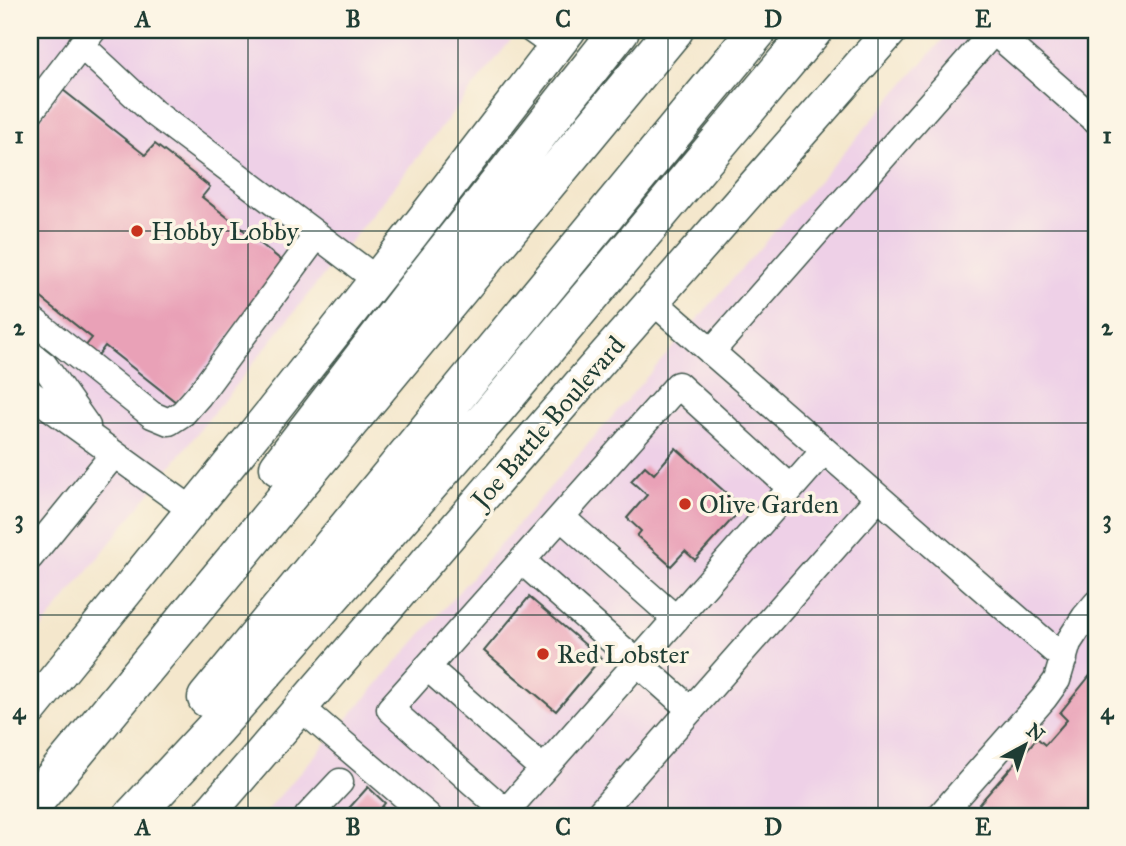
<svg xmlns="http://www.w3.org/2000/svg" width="1126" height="846" font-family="'IM FELL Great Primer',serif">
<rect width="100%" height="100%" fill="#fcf5e5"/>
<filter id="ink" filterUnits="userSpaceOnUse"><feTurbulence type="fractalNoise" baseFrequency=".0143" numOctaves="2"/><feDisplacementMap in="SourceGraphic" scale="14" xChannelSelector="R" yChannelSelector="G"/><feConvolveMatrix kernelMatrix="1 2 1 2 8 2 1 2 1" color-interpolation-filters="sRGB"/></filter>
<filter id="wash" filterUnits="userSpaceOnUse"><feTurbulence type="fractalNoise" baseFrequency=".00686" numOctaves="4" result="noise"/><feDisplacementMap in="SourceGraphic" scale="28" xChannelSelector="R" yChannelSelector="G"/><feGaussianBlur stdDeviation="1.57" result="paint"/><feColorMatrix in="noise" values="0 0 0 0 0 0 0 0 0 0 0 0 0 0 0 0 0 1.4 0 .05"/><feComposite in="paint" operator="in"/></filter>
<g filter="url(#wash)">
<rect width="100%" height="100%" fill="#f4e7cc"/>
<!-- built -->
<path fill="#eed0e7" d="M30 30H519L30 643Z
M951 30H1096V816H262Z"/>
<g id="blocks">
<!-- building -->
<path fill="#e9a1b7" d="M63 90 145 155 155 144 210 187 202 197 286 264 176 402 105 346 96 358 84 348 92 338 30 289V132Z
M676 448 734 500 726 508 735 516 695 560 685 551 671 566 637 536 641 531 627 518 647 495 631 481 645 466 654 474Z
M529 597 601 658 556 711 484 651Z
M1096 668V816H985L989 813 979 804 1037 738 1045 745 1067 720 1060 713Z
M368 787 385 803 381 808 390 816H342Z
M972 808 982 816H965Z"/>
</g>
</g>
<g filter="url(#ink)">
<use href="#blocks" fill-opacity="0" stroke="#3f564b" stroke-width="2"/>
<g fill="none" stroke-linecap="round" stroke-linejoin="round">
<!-- minor casing -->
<g stroke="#3f564b" stroke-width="29">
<path id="minor" d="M532 30 556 47
M992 30 1096 121
M81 45 153 112 377 280
M30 112 93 30
M653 301 1064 659
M30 318 152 415 169 422 183 413 199 395 317 235
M711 352 995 30
M30 354 44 365 87 426
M30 393 192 510
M561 517 676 619
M30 557 114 454
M522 561 691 710
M427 667 543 769
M300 707 428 816
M506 812 390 709 678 385 791 488
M308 816 340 782
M502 816 824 451
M597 816 878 498
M940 816 1044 698 1057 680 1068 643 1085 617 1096 604"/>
</g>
<!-- major casing -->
<g stroke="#3f564b" stroke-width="36">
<path id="major" d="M30 710 271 413 412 234 569 30
M207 816 586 377 891 30"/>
</g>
<!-- highway casing -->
<g stroke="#3f564b" stroke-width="41">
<path id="highway" d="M279 467 415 290 620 30
M207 698 758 30
M30 807 674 30
M133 816 216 727 491 414 813 30"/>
</g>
<!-- minor -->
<use href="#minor" stroke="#fff" stroke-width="26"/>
<!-- major -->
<use href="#major" stroke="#fff" stroke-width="33"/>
<!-- highway -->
<use href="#highway" stroke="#fff" stroke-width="38"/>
</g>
</g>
<!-- grid -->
<path fill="none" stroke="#1f3d34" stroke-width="2" stroke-opacity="0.55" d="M248 30V816M458 30V816M668 30V816M878 30V816M30 231H1096M30 423H1096M30 615H1096"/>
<!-- markers -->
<g fill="#c8321e" stroke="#fcf5e5" stroke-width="2.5">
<circle cx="137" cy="231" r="7"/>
<circle cx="685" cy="504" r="7"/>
<circle cx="543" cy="654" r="7"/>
</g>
<g text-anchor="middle" stroke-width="7" stroke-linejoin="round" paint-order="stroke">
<!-- poi labels -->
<g font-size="26" fill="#1f3d34" stroke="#fcf5e5" text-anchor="start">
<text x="151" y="240">Hobby Lobby</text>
<text x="699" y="513">Olive Garden</text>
<text x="557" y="663">Red Lobster</text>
</g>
<!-- street labels -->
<g font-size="26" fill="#1f3d34" stroke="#fcf5e5">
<text transform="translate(548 422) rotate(-49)" y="9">Joe Battle Boulevard</text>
</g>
</g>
<!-- margin -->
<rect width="1126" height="846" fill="none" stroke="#fcf5e5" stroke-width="77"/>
<!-- north arrow -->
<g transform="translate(1025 745) rotate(40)" stroke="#fcf5e5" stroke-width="5" paint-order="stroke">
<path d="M0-5L12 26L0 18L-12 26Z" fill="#1f3d34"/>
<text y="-10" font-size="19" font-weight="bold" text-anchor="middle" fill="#1f3d34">N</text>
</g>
<rect x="38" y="38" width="1050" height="770" fill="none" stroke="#1f3d34" stroke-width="2.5"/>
<g font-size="23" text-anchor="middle" font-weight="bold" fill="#1f3d34">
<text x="143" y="27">A</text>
<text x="353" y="27">B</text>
<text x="563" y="27">C</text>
<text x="773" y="27">D</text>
<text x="983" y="27">E</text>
<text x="19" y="143">1</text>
<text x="1107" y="143">1</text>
<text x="19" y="335">2</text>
<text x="1107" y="335">2</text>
<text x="19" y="527">3</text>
<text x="1107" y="527">3</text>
<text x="19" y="719">4</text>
<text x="1107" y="719">4</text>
<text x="143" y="835">A</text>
<text x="353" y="835">B</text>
<text x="563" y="835">C</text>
<text x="773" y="835">D</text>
<text x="983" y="835">E</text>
</g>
</svg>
